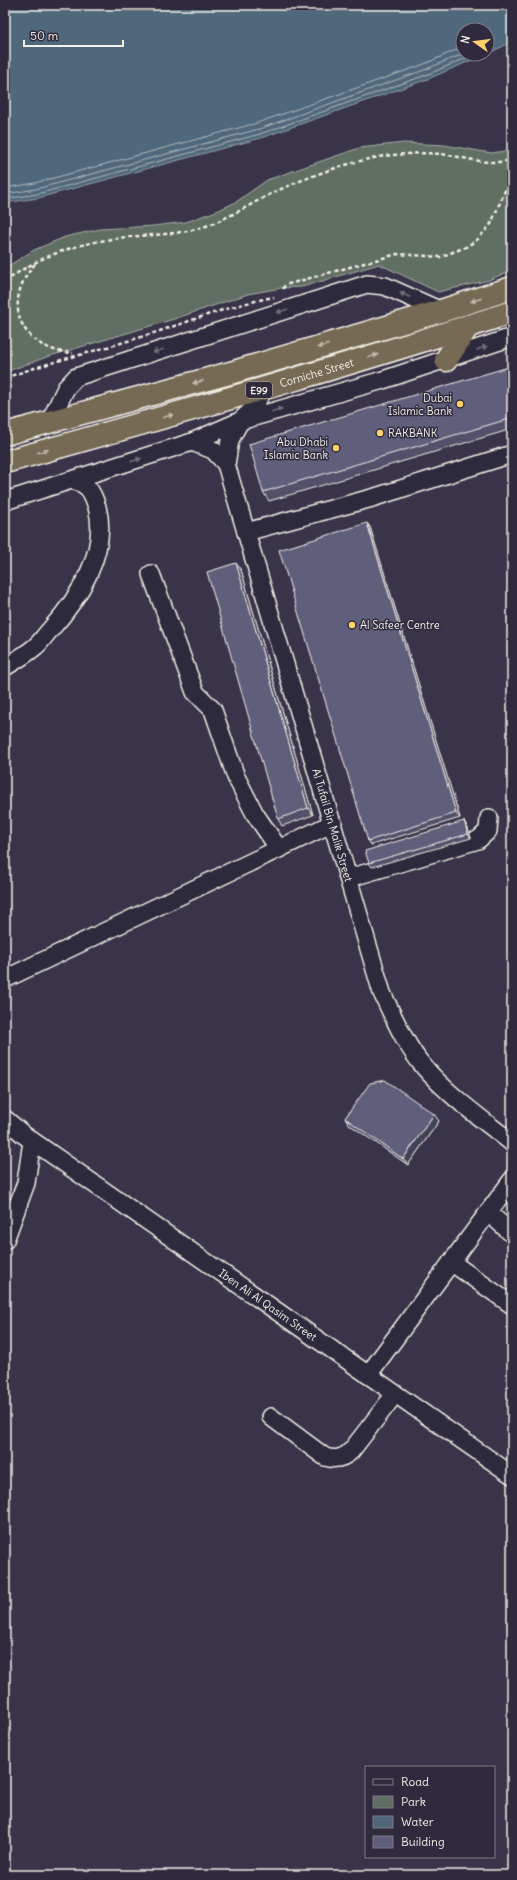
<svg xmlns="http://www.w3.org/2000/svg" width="517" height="1880" font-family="Delius,sans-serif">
<rect width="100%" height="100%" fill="#39344a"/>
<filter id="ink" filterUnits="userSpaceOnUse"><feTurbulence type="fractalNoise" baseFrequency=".025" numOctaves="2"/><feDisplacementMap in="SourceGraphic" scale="8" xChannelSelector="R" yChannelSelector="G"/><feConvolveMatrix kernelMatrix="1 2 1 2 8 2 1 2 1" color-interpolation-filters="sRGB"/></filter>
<g filter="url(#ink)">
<!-- green -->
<path fill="#616e63" stroke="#aab0a6" d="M404 143 444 145 491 153 512 150V270L489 280 438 292 379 264 302 287 281 288 248 294 174 319 47 357 5 372V268L34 250 65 237 100 229 153 226 186 222 219 210 236 202 267 180 359 148Z"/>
<!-- water -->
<path fill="#50677b" stroke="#929ea7" d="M5 5H512V42L487 54V30H463V54H486L428 79 261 138 38 198 5 203Z"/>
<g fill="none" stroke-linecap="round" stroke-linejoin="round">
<!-- shore -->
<path stroke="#b2babc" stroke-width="1" d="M5 188 35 183 257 123 422 65 463 47
M5 194 36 189 259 129 424 70 463 54
M5 199 37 194 260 134 426 75 476 54"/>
<!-- minor casing -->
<g stroke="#f4f1e8" stroke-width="20">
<g id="minor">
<path d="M50 421 66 388 76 377 367 284 385 286 441 311"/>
<path id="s1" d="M192 442 213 450 226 464 382 993C394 1018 406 1046 424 1067 449 1096 482 1119 512 1143"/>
<path d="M226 464 230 440 240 421 383 380 512 337"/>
<path d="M5 501 192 442 240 421 253 409 264 388"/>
<path d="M246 532 372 498 512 454"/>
<path d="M151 574 195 692 213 710 236 777 255 814 279 849"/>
<path d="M5 667C15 661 27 654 36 646 41 642 45 635 50 630 79 598 109 551 97 507 92 491 88 484 72 480"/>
<path d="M349 878 478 840 488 831 489 818"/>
<path d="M5 979 333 823"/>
<path id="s2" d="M5 1119 24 1135 512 1475"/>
<path d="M488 1212 512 1234"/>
<path d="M5 1240 26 1183 32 1141"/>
<path d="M451 1262 512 1305"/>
<path d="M368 1375 512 1180"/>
<path d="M271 1417 325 1457C335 1460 343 1459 351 1451L395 1394"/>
</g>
</g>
<!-- highway casing -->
<g stroke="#f4f1e8" stroke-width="25">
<g id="highway">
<path d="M446 360 468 326"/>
<path d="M5 434 230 373 441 311 512 288"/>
<path id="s3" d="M5 462C175 414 345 367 512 312"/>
</g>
</g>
<!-- path -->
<path stroke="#f4f1e8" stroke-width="2.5" stroke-dasharray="4 3" stroke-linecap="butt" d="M35 264C0 303 21 351 73 353
M5 282C40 254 85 241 129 237 155 234 180 235 206 226 232 217 255 201 279 190 315 174 353 160 392 155 408 154 425 152 440 154 467 157 484 166 512 160
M283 289 285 285 397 254 440 257 466 247 478 239 491 224 512 174
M5 378C46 363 89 353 131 340 179 326 225 306 274 297"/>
<!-- minor -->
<use href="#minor" stroke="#2f2a3d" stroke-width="17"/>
<!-- highway -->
<use href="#highway" stroke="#766a55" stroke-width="22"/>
</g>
<!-- wall -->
<path fill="#52516b" stroke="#f4f1e8" d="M512 366V429L269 501 263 492Z
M367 523 370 527 460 818 371 845 368 841Z
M241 570 313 815 282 826 278 819Z
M467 826 471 838 372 867 369 863Z
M345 1118 439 1121 408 1165 350 1125Z"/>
<!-- shaded-wall -->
<path fill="#424257" stroke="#f4f1e8" d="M367 523 370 527 460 818 456 813Z
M236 563 241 570 313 815 308 808Z
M464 821 467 826 471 838 468 834Z
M434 1114 439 1121 408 1165 403 1159Z"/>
<!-- building -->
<path fill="#5f5e7c" stroke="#f4f1e8" d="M512 366V418L263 492 249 444Z
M367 523 456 813 368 841 279 550Z
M236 563 308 808 278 819 207 572Z
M464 821 468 834 369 863 365 851Z
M385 1080 434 1114 403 1159 345 1118 370 1083Z"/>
<!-- one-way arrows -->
<defs><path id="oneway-solid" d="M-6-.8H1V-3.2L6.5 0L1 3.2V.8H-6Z"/></defs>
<g fill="#747079">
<use href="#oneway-solid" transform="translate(405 295) rotate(-155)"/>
<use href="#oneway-solid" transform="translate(282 311) rotate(162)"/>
<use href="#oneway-solid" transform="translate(482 348) rotate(-19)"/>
<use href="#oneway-solid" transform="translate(158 351) rotate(162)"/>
<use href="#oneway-solid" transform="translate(277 410) rotate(-16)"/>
<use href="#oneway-solid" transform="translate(136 460) rotate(-17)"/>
</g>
<g fill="#c2bbad">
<use href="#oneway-solid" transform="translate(476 300) rotate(162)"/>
<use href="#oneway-solid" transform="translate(323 346) rotate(164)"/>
<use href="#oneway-solid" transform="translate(373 356) rotate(-17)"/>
<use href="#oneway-solid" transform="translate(198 382) rotate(165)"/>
<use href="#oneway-solid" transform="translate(168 416) rotate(-16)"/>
<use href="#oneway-solid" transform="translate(43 451) rotate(-16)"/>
</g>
</g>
<!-- markers -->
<g fill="#ffd166" stroke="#2f2a3d" stroke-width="1.5">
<circle cx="460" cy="404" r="4"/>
<circle cx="380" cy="433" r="4"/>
<circle cx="336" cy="448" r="4"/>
<circle cx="352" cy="625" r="4"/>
</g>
<g text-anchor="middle" stroke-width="3" stroke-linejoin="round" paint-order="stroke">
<!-- shield labels -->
<rect fill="#2f2a3d" stroke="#b9b5b5" stroke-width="1" x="246" y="382" width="26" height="16" rx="3"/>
<g font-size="10" font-weight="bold" fill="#f4f1e8">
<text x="259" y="394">E99</text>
</g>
<!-- street labels -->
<g font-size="11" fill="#f4f1e8" stroke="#2f2a3d">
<text dy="4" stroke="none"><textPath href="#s3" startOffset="324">Corniche Street</textPath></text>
<text dy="4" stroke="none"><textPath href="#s1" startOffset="418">Al Tufail Bin Malik Street</textPath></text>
<text dy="4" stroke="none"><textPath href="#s2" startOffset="322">Iben Ali Al Qasim Street</textPath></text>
</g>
<!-- poi labels -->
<g font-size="11" fill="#f4f1e8" stroke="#2f2a3d" text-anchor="end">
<text x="452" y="402">Dubai<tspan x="452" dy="13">Islamic Bank</tspan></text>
<text x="388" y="437" text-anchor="start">RAKBANK</text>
<text x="328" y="446">Abu Dhabi<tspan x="328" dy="13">Islamic Bank</tspan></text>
<text x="360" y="629" text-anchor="start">Al Safeer Centre</text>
</g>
</g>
<!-- margin -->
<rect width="517" height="1880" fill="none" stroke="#2f2a3d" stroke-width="20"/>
<rect x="10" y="10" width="497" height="1860" fill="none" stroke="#f4f1e8" stroke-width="1.5" filter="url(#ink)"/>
<!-- legend -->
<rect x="365" y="1766" width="130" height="92" fill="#2f2a3d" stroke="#7e7a81"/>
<rect x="373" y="1779" width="20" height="6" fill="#2f2a3d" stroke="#7e7a81"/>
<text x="401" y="1786" font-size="12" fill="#f4f1e8">Road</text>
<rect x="373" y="1796" width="20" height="12" fill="#616e63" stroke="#7e7a81"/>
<text x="401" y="1806" font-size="12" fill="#f4f1e8">Park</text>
<rect x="373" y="1816" width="20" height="12" fill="#50677b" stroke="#7e7a81"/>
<text x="401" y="1826" font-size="12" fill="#f4f1e8">Water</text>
<rect x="373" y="1836" width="20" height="12" fill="#5f5e7c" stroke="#7e7a81"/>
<text x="401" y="1846" font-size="12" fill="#f4f1e8">Building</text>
<!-- north arrow -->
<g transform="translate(475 42) rotate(284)"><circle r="19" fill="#2f2a3d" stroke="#7e7a81"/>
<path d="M0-3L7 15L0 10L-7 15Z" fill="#ffd166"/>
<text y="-6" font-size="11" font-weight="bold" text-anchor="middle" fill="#f4f1e8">N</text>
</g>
<!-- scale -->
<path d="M24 40v6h99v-6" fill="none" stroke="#f4f1e8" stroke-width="2"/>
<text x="30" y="40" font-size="12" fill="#f4f1e8" stroke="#2f2a3d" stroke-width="3" paint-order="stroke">50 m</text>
</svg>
